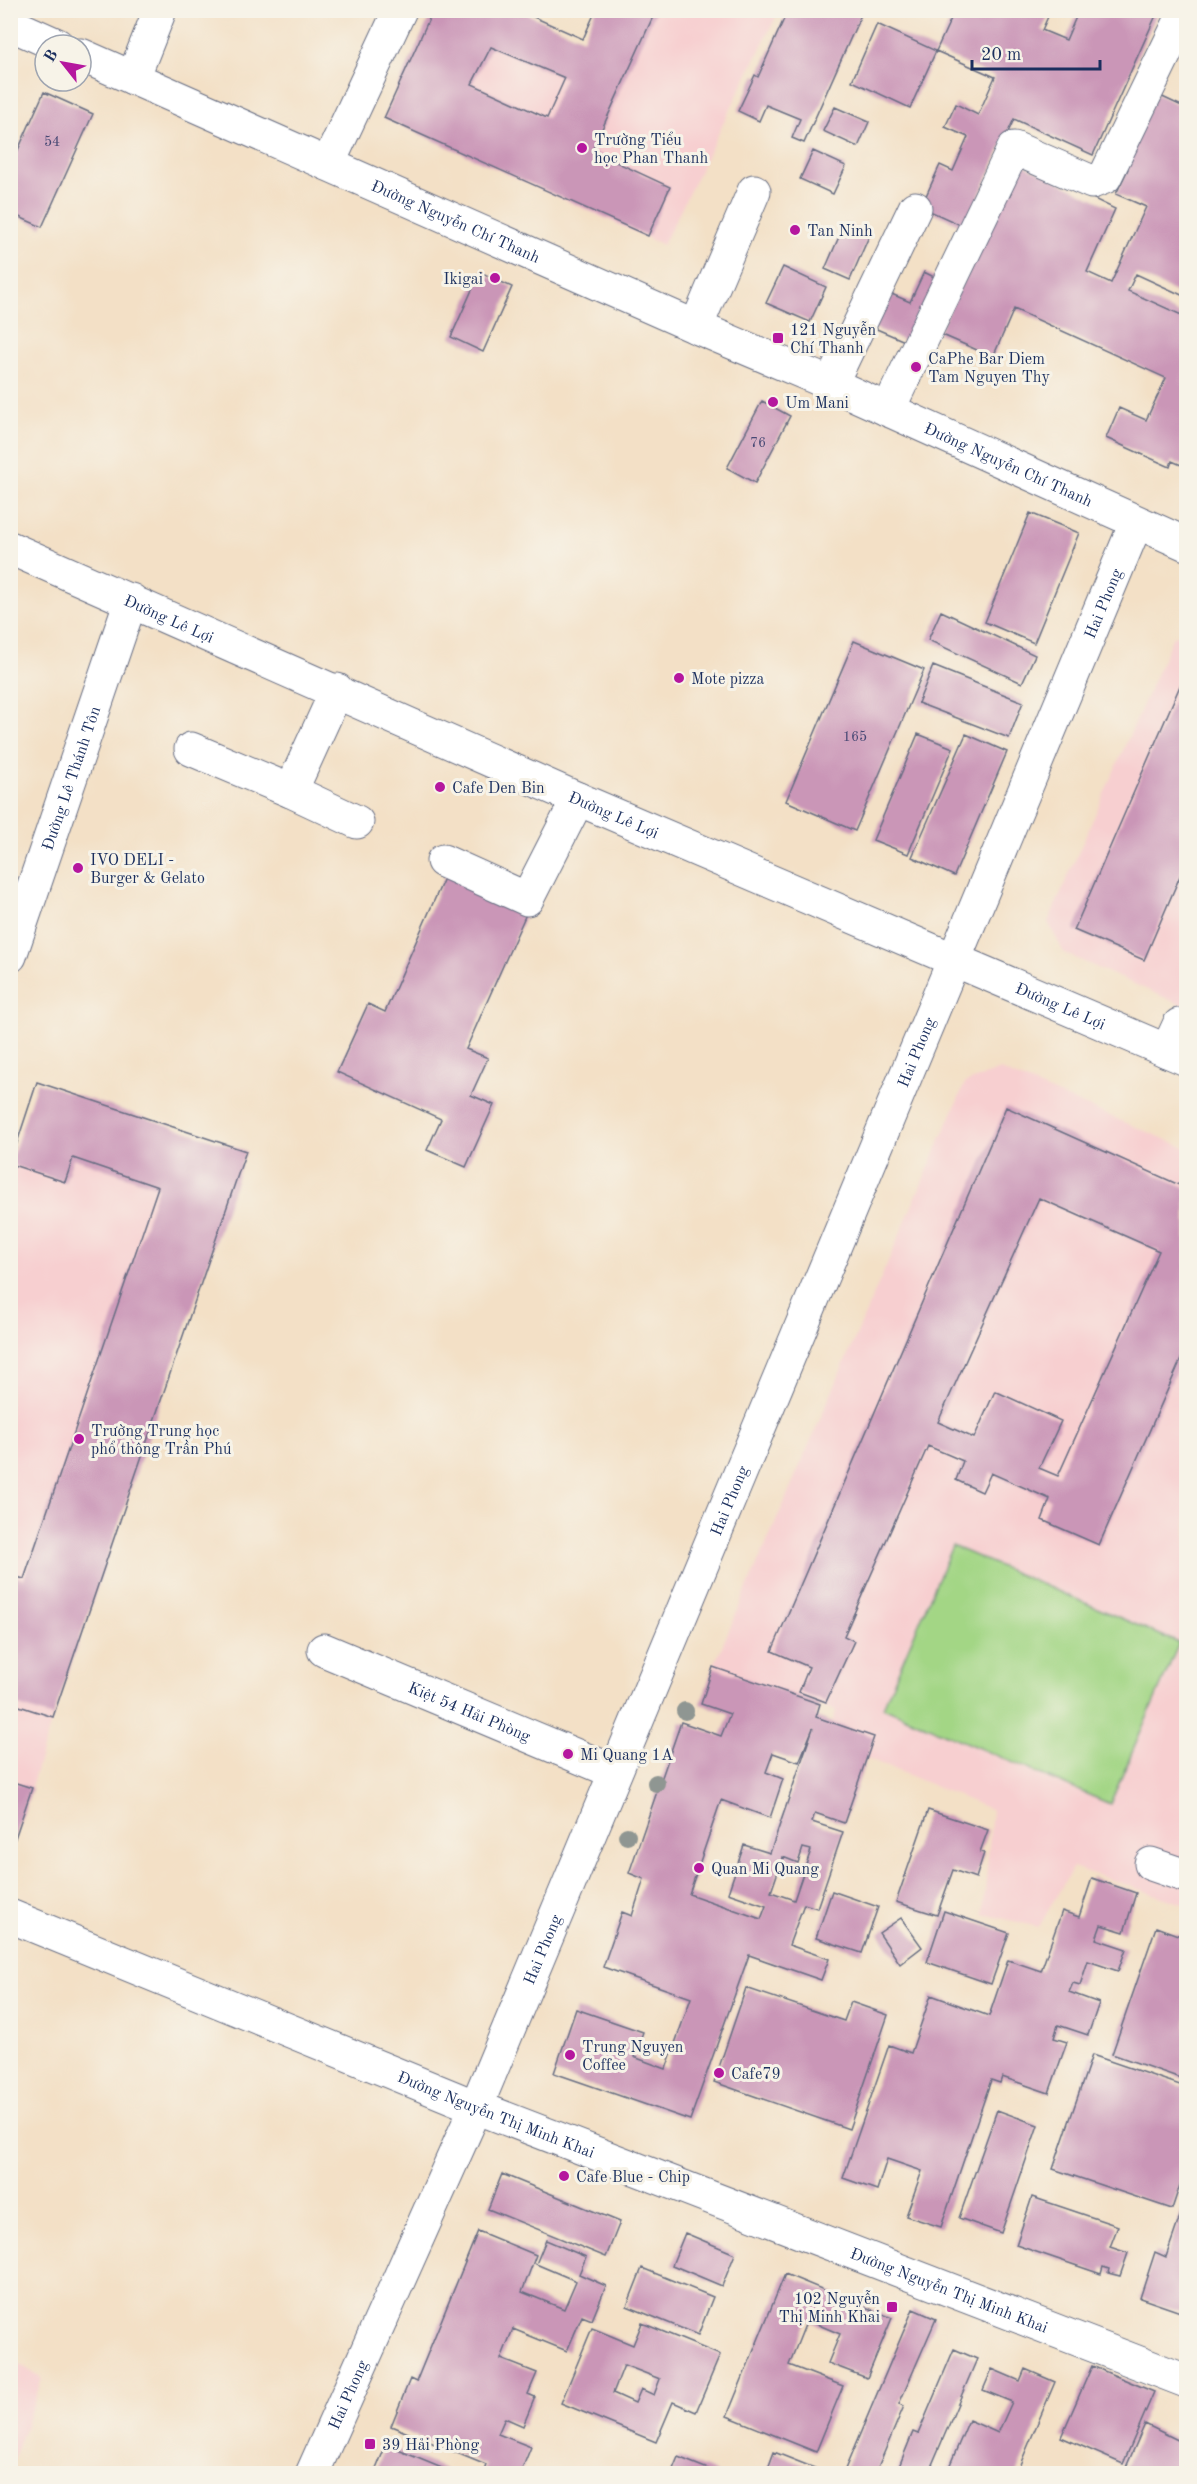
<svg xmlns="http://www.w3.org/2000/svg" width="1197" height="2484" font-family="'Old Standard TT',serif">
<rect width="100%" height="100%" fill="#f7f3e8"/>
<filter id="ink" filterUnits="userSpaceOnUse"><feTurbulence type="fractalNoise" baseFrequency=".0167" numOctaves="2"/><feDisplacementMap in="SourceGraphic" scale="12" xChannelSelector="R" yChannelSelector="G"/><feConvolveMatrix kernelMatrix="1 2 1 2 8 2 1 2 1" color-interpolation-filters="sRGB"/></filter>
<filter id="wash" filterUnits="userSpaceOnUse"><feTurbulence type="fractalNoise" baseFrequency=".008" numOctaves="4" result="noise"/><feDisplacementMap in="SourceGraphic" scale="24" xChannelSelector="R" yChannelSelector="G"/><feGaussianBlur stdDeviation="1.35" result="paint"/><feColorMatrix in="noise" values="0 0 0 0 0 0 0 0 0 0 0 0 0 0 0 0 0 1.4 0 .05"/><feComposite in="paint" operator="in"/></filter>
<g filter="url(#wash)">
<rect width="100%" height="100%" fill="#f3e0c6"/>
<!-- built -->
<path fill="#f7cfd0" d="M433 11H518L582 39 596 11H779L663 245 384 118Z
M1186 633V1007L1064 953 1048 922 1173 636Z
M1000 1070 1186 1148V1905L1073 1867 1039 1927 983 1914 992 1810 826 1741 836 1711 713 1667 965 1083Z
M37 1082 246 1151 53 1717 11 1851 10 1161Z
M11 2358 42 2379 11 2468Z"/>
<!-- green -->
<path fill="#a3d685" stroke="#5f8272" stroke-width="1.5" d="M952 1546 1179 1643 1110 1804 883 1707Z"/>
<g id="blocks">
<!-- building -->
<path fill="#ca96b7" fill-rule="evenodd" d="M433 10H518L583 39 596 10H656L592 151 670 187 648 236 384 118ZM491 47 565 78 547 118 472 84Z
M788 10H863L804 143 792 138 800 119 766 105 759 121 738 111 755 75 758 77Z
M955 10H1051L1042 30 1066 40 1079 10H1164L1163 13 1158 11 1093 155 1014 119 965 227 921 207 940 165 953 171 968 137 945 127 956 104 978 115 995 77 936 51Z
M877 24 936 51 910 108 852 81Z
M44 92 93 114 42 227 10 213V168Z
M1156 94 1186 108V297L1136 274 1128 291 1186 317V467L1172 461 1170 467 1106 438 1119 408 1146 420 1166 378 1014 309 993 357 938 333 1020 163 1115 209 1087 272 1111 283 1146 207 1116 194 1128 169 1124 167Z
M835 107 869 122 858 147 823 131Z
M813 151 846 166 833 194 800 179Z
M845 223 870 234 850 280 825 269Z
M783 267 826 287 810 322 766 303Z
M480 272 512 287 483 352 451 337Z
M924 272 942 281 914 345 872 327 887 292 910 302Z
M762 401 790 416 755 483 727 468Z
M1030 513 1079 533 1034 643 985 622Z
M941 611 1035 655 1022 683 928 640Z
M854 641 924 670 855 831 786 801Z
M933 666 1023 702 1009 738 918 703Z
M1186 672V862L1144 960 1074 930Z
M918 734 953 748 908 854 873 840Z
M966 734 1007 752 954 876 912 857Z
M448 869 530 905 466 1049 488 1058 471 1095 494 1105 466 1167 427 1150 441 1119 337 1072 368 1004 385 1012Z
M37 1082 246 1151 53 1717 13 1704 10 1709V1575L24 1579 158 1187 73 1158 65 1182 10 1164Z
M1006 1107 1186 1188V1348L1099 1545 1042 1520 1050 1499 991 1473 982 1492 956 1480 963 1461 928 1446 844 1636 854 1641 826 1702 799 1692 809 1667 772 1651ZM1039 1198 1159 1251 1058 1476 1039 1468 1061 1421 995 1391 974 1438 938 1422Z
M713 1667 820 1704 816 1717 874 1737 844 1823 815 1813 812 1822 843 1832 817 1908 804 1904 789 1945 829 1959 821 1980 749 1955 690 2120 554 2073 576 2009 643 2032 634 2057 666 2069 691 1998 603 1967 622 1912 632 1916 644 1879 629 1873 681 1722 721 1736 730 1714 701 1704ZM813 1728 770 1853 744 1845 728 1893 766 1906 761 1919 689 1894 721 1800 770 1818 783 1779 766 1772 773 1753 799 1762ZM803 1848 811 1850 794 1900 771 1892 783 1857 798 1863Z
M10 1781 32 1788 11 1850H10Z
M928 1810 988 1830 980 1852 984 1853 976 1878 953 1870 937 1915 896 1902Z
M1092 1878 1136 1893 1124 1932 1101 1925 1096 1939 1126 1949 1118 1971 1088 1961 1080 1985 1073 1983 1069 1992 1099 2003 1088 2035 1058 2025 1054 2038 1067 2042 1049 2093 1002 2077 1000 2083 991 2080 941 2227 906 2216 922 2171 887 2159 877 2190 843 2178 889 2045 911 2053 931 1995 989 2016 1008 1960 1041 1971 1062 1911 1079 1917Z
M832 1891 878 1907 862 1953 816 1938Z
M944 1911 1009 1933 991 1984 927 1962Z
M901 1918 922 1947 900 1964 879 1933Z
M1156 1927 1186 1938V2080L1112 2054Z
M746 1988 844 2021 851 2002 888 2015 849 2129 714 2082Z
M1092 2055 1186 2087V2167L1172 2209 1053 2169Z
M997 2110 1038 2125 1001 2233 959 2218Z
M502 2174 620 2222 606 2257 488 2209Z
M1032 2197 1118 2226 1110 2247 1128 2253 1120 2276 1108 2273 1109 2269 1103 2267 1101 2274 1016 2245Z
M1186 2199V2314L1140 2298 1155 2252 1166 2257Z
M478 2231 536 2255 522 2292 564 2309 576 2281 536 2264 546 2240 586 2257 579 2274 606 2286 592 2320 582 2316 567 2351 513 2329 501 2359 537 2373 528 2394 535 2397 523 2426 505 2418 498 2434 531 2447 520 2474H483L486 2465 391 2426 410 2379 416 2382Z
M685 2233 735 2254 722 2286 672 2265Z
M642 2268 713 2297 698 2335 627 2306Z
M785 2274 892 2318 867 2378 828 2363 840 2334 807 2320 789 2365 843 2386 816 2452 727 2416Z
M913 2309 936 2319 899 2404 904 2406 875 2474H843Z
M642 2323 720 2355 696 2412 673 2402 656 2442 561 2403 592 2328 633 2345ZM624 2365 660 2379 654 2395 641 2389 635 2403 613 2393Z
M954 2349 977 2359 928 2474H896L913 2432 918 2434Z
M1092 2366 1154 2392 1123 2464 1061 2437Z
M992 2369 1020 2381 1025 2369 1055 2382 1016 2474H988L982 2471 981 2474H946L969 2420 998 2433 1012 2402 983 2390Z
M1145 2424 1186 2444V2474H1123Z
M386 2445 454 2473V2474H374Z
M774 2452 822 2471 821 2474H766Z
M678 2457 718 2473V2474H671Z"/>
</g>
</g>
<g filter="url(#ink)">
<use href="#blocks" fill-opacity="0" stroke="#676d82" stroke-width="1.5"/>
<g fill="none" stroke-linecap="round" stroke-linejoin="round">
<!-- minor casing -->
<g stroke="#676d82" stroke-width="35">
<g id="minor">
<path d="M10 24 57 45"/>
<path id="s1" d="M81 55 696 327 831 384 1186 544"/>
<path d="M133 78 160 10"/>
<path d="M328 164 400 10"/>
<path d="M696 327 754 191"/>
<path d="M831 384 915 208"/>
<path d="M888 410 1014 148 1092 182 1105 177 1186 10"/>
<path id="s2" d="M10 548 578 799 1186 1059"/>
<path d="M191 749 291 791 357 822"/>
<path d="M291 791 337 690"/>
<path d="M443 861 527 899 578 799"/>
<path id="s3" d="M10 956 131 600"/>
<path d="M1167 1051 1179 1025"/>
<path id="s4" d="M324 1650 615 1772"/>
<path d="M1151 1864 1186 1876"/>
<path id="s5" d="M10 1916 476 2107 1186 2381"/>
<path id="s6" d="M312 2474 476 2107 1136 523"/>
</g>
</g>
<!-- minor -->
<use href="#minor" stroke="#fff" stroke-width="33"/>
</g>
<!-- trees -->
<g fill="#8f9692">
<circle cx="685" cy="1711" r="9"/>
<circle cx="656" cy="1783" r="9"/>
<circle cx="627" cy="1836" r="9"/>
</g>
</g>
<!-- markers -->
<g fill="#b5179e" stroke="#f7f3e8" stroke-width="2">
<circle cx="582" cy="148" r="6"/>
<circle cx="795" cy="230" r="6"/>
<circle cx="495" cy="278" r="6"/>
<rect x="772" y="332" width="12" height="12" rx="3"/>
<circle cx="916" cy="367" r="6"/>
<circle cx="773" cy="402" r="6"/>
<circle cx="679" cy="678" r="6"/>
<circle cx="440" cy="787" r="6"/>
<circle cx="78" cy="868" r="6"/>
<circle cx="79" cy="1439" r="6"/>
<circle cx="568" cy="1754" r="6"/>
<circle cx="699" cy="1868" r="6"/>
<circle cx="570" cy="2055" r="6"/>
<circle cx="719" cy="2073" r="6"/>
<circle cx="564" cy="2176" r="6"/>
<rect x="886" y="2301" width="12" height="12" rx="3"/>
<rect x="364" y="2438" width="12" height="12" rx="3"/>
</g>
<g text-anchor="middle" stroke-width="6" stroke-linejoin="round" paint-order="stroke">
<!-- number labels -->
<g font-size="14" fill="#474974">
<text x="52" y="146">54</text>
<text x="758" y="447">76</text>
<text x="855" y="741">165</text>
</g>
<!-- poi labels -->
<g font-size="16" fill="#1b2f5e" stroke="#f7f3e8" text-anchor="start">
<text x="594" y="145">Trường Tiểu<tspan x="594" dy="18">học Phan Thanh</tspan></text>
<text x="807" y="236">Tan Ninh</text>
<text x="483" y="284" text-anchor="end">Ikigai</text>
<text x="790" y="335">121 Nguyễn<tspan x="790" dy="18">Chí Thanh</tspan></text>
<text x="928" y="364">CaPhe Bar Diem<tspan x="928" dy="18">Tam Nguyen Thy</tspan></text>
<text x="785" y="408">Um Mani</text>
<text x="691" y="684">Mote pizza</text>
<text x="452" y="793">Cafe Den Bin</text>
<text x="90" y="865">IVO DELI -<tspan x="90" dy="18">Burger &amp; Gelato</tspan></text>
<text x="91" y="1436">Trường Trung học<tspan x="91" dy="18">phổ thông Trần Phú</tspan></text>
<text x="580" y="1760">Mi Quang 1A</text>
<text x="711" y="1874">Quan Mi Quang</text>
<text x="582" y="2052">Trung Nguyen<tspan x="582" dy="18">Coffee</tspan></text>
<text x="731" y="2079">Cafe79</text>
<text x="576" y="2182">Cafe Blue - Chip</text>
<text x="880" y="2304" text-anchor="end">102 Nguyễn<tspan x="880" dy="18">Thị Minh Khai</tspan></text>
<text x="382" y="2450">39 Hải Phòng</text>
</g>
<!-- street labels -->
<g font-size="16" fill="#1b2f5e" stroke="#f7f3e8">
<text dy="6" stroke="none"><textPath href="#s1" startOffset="410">Đường Nguyễn Chí Thanh</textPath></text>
<text dy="6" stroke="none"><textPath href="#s1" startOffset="1014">Đường Nguyễn Chí Thanh</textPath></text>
<text dy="6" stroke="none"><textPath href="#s6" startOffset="2031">Hai Phong</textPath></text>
<text dy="6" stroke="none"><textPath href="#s2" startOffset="174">Đường Lê Lợi</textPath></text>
<text dy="6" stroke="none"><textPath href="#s3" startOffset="188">Đường Lê Thánh Tôn</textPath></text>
<text dy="6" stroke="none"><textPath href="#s2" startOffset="660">Đường Lê Lợi</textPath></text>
<text dy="6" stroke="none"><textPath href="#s2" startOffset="1146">Đường Lê Lợi</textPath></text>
<text dy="6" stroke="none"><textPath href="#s6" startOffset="1545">Hai Phong</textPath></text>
<text dy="6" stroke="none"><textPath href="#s6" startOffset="1059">Hai Phong</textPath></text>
<text dy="6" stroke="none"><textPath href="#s4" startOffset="158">Kiệt 54 Hải Phòng</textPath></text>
<text dy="6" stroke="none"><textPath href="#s6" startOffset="573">Hai Phong</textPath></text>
<text dy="6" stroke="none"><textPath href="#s5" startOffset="525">Đường Nguyễn Thị Minh Khai</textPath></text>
<text dy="6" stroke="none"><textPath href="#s5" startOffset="1011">Đường Nguyễn Thị Minh Khai</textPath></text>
<text dy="6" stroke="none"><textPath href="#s6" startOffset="87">Hai Phong</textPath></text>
</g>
</g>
<!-- margin -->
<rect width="1197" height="2484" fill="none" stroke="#f7f3e8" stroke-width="36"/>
<!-- north arrow -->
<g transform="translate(63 63) rotate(301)"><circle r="28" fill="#f7f3e8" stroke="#9fa5b1" stroke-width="1.5"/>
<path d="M0-4.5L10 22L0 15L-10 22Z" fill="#b5179e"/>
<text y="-9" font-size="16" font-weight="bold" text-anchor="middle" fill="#1b2f5e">B</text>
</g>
<!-- scale -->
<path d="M972 60v9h128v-9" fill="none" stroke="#1b2f5e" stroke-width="3"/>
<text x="981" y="60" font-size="18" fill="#1b2f5e" stroke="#f7f3e8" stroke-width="4.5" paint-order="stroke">20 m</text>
</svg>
